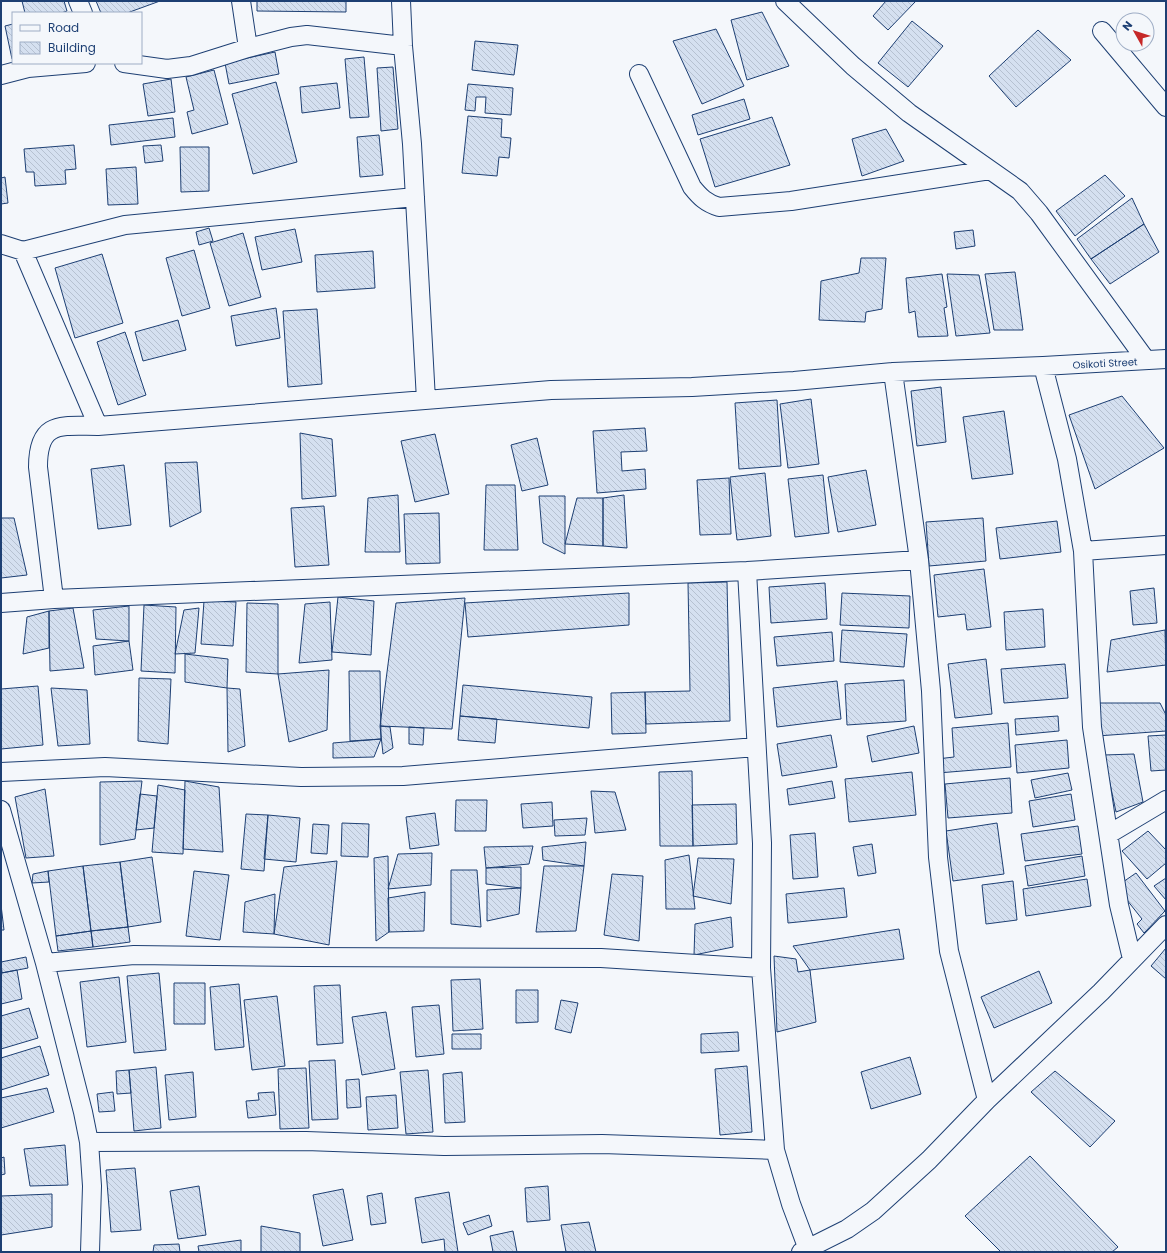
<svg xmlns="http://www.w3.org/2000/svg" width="1167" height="1253" font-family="Poppins,sans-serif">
<defs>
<pattern id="building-back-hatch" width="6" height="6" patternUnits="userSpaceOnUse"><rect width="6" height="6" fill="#d5e0f0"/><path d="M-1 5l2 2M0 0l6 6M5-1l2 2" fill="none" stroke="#b6c1d1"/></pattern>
</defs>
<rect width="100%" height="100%" fill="#f4f7fb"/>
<!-- building -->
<path fill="url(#building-back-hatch)" stroke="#1d3f73" d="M22 1H64L67 11 61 13H25Z
M96 1H160L127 13H101Z
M257 1H346V12L257 11Z
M886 1H916L888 30 873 16Z
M762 12 789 66 747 80 731 20Z
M912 21 943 46 908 87 878 63Z
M13 24V59H12L5 26Z
M716 29 744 86 702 104 673 41Z
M1038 30 1071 60 1016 107 989 76Z
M475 41 518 45 514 75 472 70Z
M275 52 279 74 229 84 225 63Z
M364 57 369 117 350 118 345 59Z
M393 67 398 129 381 131 377 68Z
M214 70 228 124 192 134 187 112 194 110 186 77Z
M171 79 175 112 148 116 143 84Z
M276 82 297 162 253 174 232 94Z
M337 83 340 108 302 113 300 87Z
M468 84 513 88 511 115 485 113 486 97H476L475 111 465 110Z
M744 99 750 119 698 135 692 115Z
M468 116 502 119 501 137 511 138 509 158 499 157 497 176 462 173Z
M772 117 790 165 715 187 700 139Z
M173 118 175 137 111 145 109 125Z
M886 129 904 161 862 176 852 139Z
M379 135 383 175 360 177 357 137Z
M74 145 76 169 65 170 66 184 35 186 34 172H26L24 149Z
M161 145 163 161 145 163 143 146Z
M180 147H209V191L181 192Z
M136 167 138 204 108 205 106 169Z
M1105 175 1125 196 1075 236 1056 211Z
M5 177 8 203 1 204V178Z
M1132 198 1144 224 1091 259 1077 239Z
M1144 224 1159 252 1110 284 1091 259Z
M209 228 213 241 199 245 196 232Z
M295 229 302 262 262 270 255 237Z
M973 230 975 246 956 249 954 232Z
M243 233 261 297 229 306 210 243Z
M194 250 210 308 182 316 166 258Z
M373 251 375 288 317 292 315 255Z
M102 254 123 323 75 338 55 268Z
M861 258H886L882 309 866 312 865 322 819 320 821 281 859 273Z
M1015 272 1023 330H994L985 274Z
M942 274 947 307 944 308 948 336 918 337 915 311 909 313 906 278Z
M947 274 979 275 990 333 956 336Z
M276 308 280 338 236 346 231 316Z
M317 309 322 384 288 387 283 311Z
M178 320 186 350 143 361 135 332Z
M125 332 146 395 118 405 97 342Z
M941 387 946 442 917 446 911 391Z
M1122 396 1164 448 1095 489 1069 415Z
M811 399 819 464 788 468 780 404Z
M777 400 781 466 739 469 735 403Z
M1004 411 1013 474 972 479 963 417Z
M645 428 647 451 621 452 622 471 645 469 646 489 597 493 593 431Z
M300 433 332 439 336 496 302 499Z
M435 434 449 494 415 502 401 441Z
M537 438 548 485 522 491 511 445Z
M197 462 201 512 170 527 165 463Z
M124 465 131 525 98 529 91 469Z
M866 470 876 525 838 532 828 477Z
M765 473 771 536 737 540 730 477Z
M823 475 829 533 795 537 788 479Z
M729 478 731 534 700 535 697 480Z
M486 485H515L518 550H484Z
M398 495 400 552H365L368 498Z
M624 495 627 548 603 546V498Z
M539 496H565V554L543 543Z
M577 498H603V546L565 544Z
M324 506 329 565 295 567 291 508Z
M439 513 440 563 406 564 404 514Z
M1 518H14L27 575 1 578Z
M983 518 986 561 929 566 926 522Z
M1057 521 1061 552 1000 559 996 528Z
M984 569 991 627 967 630 965 614 938 617 934 575Z
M727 582 730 721 646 724 645 692 690 691 688 583Z
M825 583 827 619 771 623 769 587Z
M1154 588 1157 623 1133 625 1130 591Z
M629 593V625L468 637 465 603Z
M842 593 910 596 909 628 840 625Z
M338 597 374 601 371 655 332 652Z
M465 598 452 729 380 726 396 603Z
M204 601 236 602 233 646 201 644Z
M330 602 332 660 299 663 305 604Z
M247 603 278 604V674L246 672Z
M144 605 176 607 175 673 141 671Z
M129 606V641L96 639 93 610Z
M73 608 84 668 50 671 49 611Z
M199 608 195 653 175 654 184 610Z
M1043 609 1045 647 1006 650 1004 612Z
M49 611V648L23 654 27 617Z
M842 630 907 634 904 667 840 662Z
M1165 630 1166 665 1107 672 1111 640Z
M832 632 834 661 777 666 774 637Z
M129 641 133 670 95 675 93 646Z
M185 654 228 659 227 688 185 682Z
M986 659 992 714 955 718 948 664Z
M1065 664 1068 698 1004 703 1001 669Z
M329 670 327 730 289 742 278 674Z
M349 671H380L381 739 350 741Z
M139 678 171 679 168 744 138 741Z
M904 680 906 721 847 725 845 684Z
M837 681 841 719 777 727 773 688Z
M463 685 592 697 589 728 460 716Z
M38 686 43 745 1 749V689Z
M51 688 87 690 90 744 58 746Z
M227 688 240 689 245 746 228 752Z
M645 692 646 733 612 734 611 693Z
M1096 703H1160L1166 715V731L1097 736Z
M460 716 497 719 495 743 458 740Z
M1058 716 1059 731 1016 735 1015 719Z
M1008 723 1011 767 938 773 937 759 954 757 952 728Z
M380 726 390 727 393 748 383 754Z
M914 726 919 753 872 762 867 736Z
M409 727 424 728 423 745 409 744Z
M831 735 837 767 782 776 777 744Z
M1166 735V770L1151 771 1148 736Z
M381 739 374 757 333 758V743Z
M1067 740 1069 768 1017 773 1015 745Z
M1134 754 1143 802 1116 812 1104 755Z
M692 771 693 846H660L659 772Z
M912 772 916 815 849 822 845 779Z
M1068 773 1072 790 1035 798 1031 780Z
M1010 778 1012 813 948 818 945 784Z
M142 781 135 839 100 845V782Z
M185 781 219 787 223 852 183 849Z
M832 781 835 798 789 805 787 789Z
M158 785 185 790 183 854 152 852Z
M45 789 54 856 26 858 15 797Z
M591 791 615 792 626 830 595 833Z
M140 794 157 796 154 828 136 830Z
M1071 794 1075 820 1033 827 1029 801Z
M456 800H487L486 831H455Z
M552 802 553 826 523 828 521 804Z
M736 804 737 844 693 846 692 805Z
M435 813 439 845 410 849 406 817Z
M246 814 268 815 264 871 241 869Z
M268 815 300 818 296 862 264 859Z
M587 818 585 835 555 836 554 820Z
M342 823 369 824 368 857 341 856Z
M997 823 1004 874 953 881 946 831Z
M313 824 329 825 327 854 311 853Z
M1078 826 1082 854 1025 861 1021 834Z
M1148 831 1166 850V863L1147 879 1122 851Z
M815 833 818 877 793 879 790 835Z
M586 842 584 866 543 860 542 847Z
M872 844 876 873 858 876 853 847Z
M533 846 529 864 486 868 484 847Z
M432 853 431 885 388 889 398 854Z
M689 855 695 909H666L665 860Z
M388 856 389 932 376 941 374 858Z
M1082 856 1085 876 1028 886 1025 866Z
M152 857 161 922 128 927 120 862Z
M698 858 734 859 731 904 693 896Z
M337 861 329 945 274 934 284 867Z
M120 862 128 927 91 931 83 866Z
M83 866 91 931 56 936 48 871Z
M544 866H584L576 931 536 932Z
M521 867V888L486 884V868Z
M451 870H477L481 927 451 924Z
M48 871 49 882 32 883 33 874Z
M194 871 229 875 220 940 186 936Z
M1136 873 1165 911 1144 933 1137 924 1142 919 1123 895V882Z
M612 874 643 876 639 941 604 935Z
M1166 878V900L1154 886Z
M1087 879 1091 906 1026 916 1023 889Z
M1013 881 1017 920 986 924 982 885Z
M521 888 519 914 487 921V890Z
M844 888 847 917 788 923 786 894Z
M425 892 424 931 389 932 388 898Z
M275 894 274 934 243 932 245 902Z
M1 905 4 930H1Z
M731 917 733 947 694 955 695 924Z
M128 927 130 942 93 947 91 931Z
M899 929 904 959 810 970 793 946Z
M91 931 93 947 58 951 56 936Z
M1166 948V979L1151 966Z
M774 956 796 959 798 972 810 970 816 1022 777 1032Z
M26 957 28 968 2 973 1 962Z
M17 970 22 999 1 1004V973Z
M1039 971 1052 1003 994 1028 981 997Z
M159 973 166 1050 134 1053 127 976Z
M119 977 126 1042 87 1047 80 982Z
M480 979 483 1029 453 1031 451 980Z
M174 983H205V1024H174Z
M239 984 244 1047 215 1050 210 987Z
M340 985 343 1043 317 1045 314 986Z
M516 990H538V1022L516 1023Z
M277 996 285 1066 252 1070 244 1000Z
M561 1000 578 1003 571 1033 555 1029Z
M439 1005 444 1054 416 1057 412 1007Z
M29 1008 38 1038 1 1049V1016Z
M386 1012 395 1069 362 1075 352 1017Z
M738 1032 739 1051 701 1053V1034Z
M452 1034H481V1049H452Z
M40 1046 49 1075 1 1090V1058Z
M910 1057 921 1094 871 1109 861 1072Z
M335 1060 338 1119 312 1120 309 1061Z
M747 1066 752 1132 720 1135 715 1069Z
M156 1067 161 1128 134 1131 129 1070Z
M306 1068 309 1128 280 1129 278 1069Z
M129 1070 131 1093 117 1094 116 1071Z
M428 1070 433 1132 406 1134 400 1072Z
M1055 1071 1115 1121 1090 1147 1031 1092Z
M193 1072 196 1117 169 1120 165 1075Z
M462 1072 465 1122 445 1123 443 1074Z
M359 1079 361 1107 347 1108 346 1080Z
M47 1088 54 1112 1 1128V1098Z
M113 1092 115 1111 99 1112 97 1094Z
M274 1092 276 1115 248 1118 246 1101 259 1100 258 1093Z
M396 1095 398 1128 368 1130 366 1097Z
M65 1145 68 1185 30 1186 24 1149Z
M1030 1156 1118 1247 1112 1252H1001L965 1216Z
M4 1157 5 1174 1 1175V1158Z
M135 1168 141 1230 111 1232 106 1170Z
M199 1186 206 1235 178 1239 170 1191Z
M548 1186 550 1220 527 1222 525 1188Z
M343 1189 353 1240 323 1246 313 1195Z
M449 1192 458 1252H445L444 1239 422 1243 415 1198Z
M382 1193 386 1223 371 1225 367 1196Z
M52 1194V1227L1 1235V1196Z
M489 1215 492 1226 468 1235 463 1223Z
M589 1222 596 1252H566L561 1225Z
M261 1226 300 1233V1252H261Z
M513 1231 517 1252H493L490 1236Z
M241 1240V1252H199L198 1246Z
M179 1244 180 1252H153L154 1245Z"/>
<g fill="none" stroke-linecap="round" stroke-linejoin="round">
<!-- minor casing -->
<g stroke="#1d3f73" stroke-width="20">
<path id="minor" d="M78 1 83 13
M241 1 248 48
M401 1 403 46 412 144 426 400
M785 1 853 66 909 113 1020 191 1039 213 1146 360
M1102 31 1166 107
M124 63 167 69 191 66 248 48 291 37 307 35 403 46
M639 74 692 187C700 197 706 203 719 207L791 201 990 170
M1 75 28 68 86 63
M1 244 23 251 125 225 415 197
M23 251 98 426
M1043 366 1067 459 1083 551 1092 727 1119 905 1132 959
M1083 551 1166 545
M747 571 762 843 761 968 775 1150 791 1204 809 1252
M54 599 38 467C38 420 61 426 98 426L551 390 692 387 794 381 893 372
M1 603 54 599 747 571 919 560
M1 772 105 767 301 777 403 776 756 747
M1 810 45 963 83 1112 89 1142 92 1186 90 1252
M1109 834 1166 800
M45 963 134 955 304 957 601 958 761 968
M987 1100 949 951 938 857 931 691 919 560 893 372 1043 366 1166 359
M89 1142 306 1141 444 1146 602 1144 775 1150
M801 1252 847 1229 873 1211 929 1160 987 1100 1101 992 1166 925"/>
</g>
<!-- minor -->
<use href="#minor" stroke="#f4f7fb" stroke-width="18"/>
</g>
<g text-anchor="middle" stroke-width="3" stroke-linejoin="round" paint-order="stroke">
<!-- street labels -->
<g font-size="10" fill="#1d3f73" stroke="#f4f7fb">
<text transform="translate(1105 363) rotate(-3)" y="4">Osikoti Street</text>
</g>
</g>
<!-- border -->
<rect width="1167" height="1253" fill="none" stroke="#1d3f73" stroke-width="4"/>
<!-- legend -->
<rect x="12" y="12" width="130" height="52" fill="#f4f7fb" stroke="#9eadc5"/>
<rect x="20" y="25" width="20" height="6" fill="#f4f7fb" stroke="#9eadc5"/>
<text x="48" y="32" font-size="12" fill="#1d3f73">Road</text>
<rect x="20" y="42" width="20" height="12" fill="url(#building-back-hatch)" stroke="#9eadc5"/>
<text x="48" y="52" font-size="12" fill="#1d3f73">Building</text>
<!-- north arrow -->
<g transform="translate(1135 32) rotate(309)"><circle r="19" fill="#f4f7fb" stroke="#9eadc5"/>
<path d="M0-3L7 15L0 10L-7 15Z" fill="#c62828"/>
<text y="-6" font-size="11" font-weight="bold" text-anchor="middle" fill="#1d3f73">N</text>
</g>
</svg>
